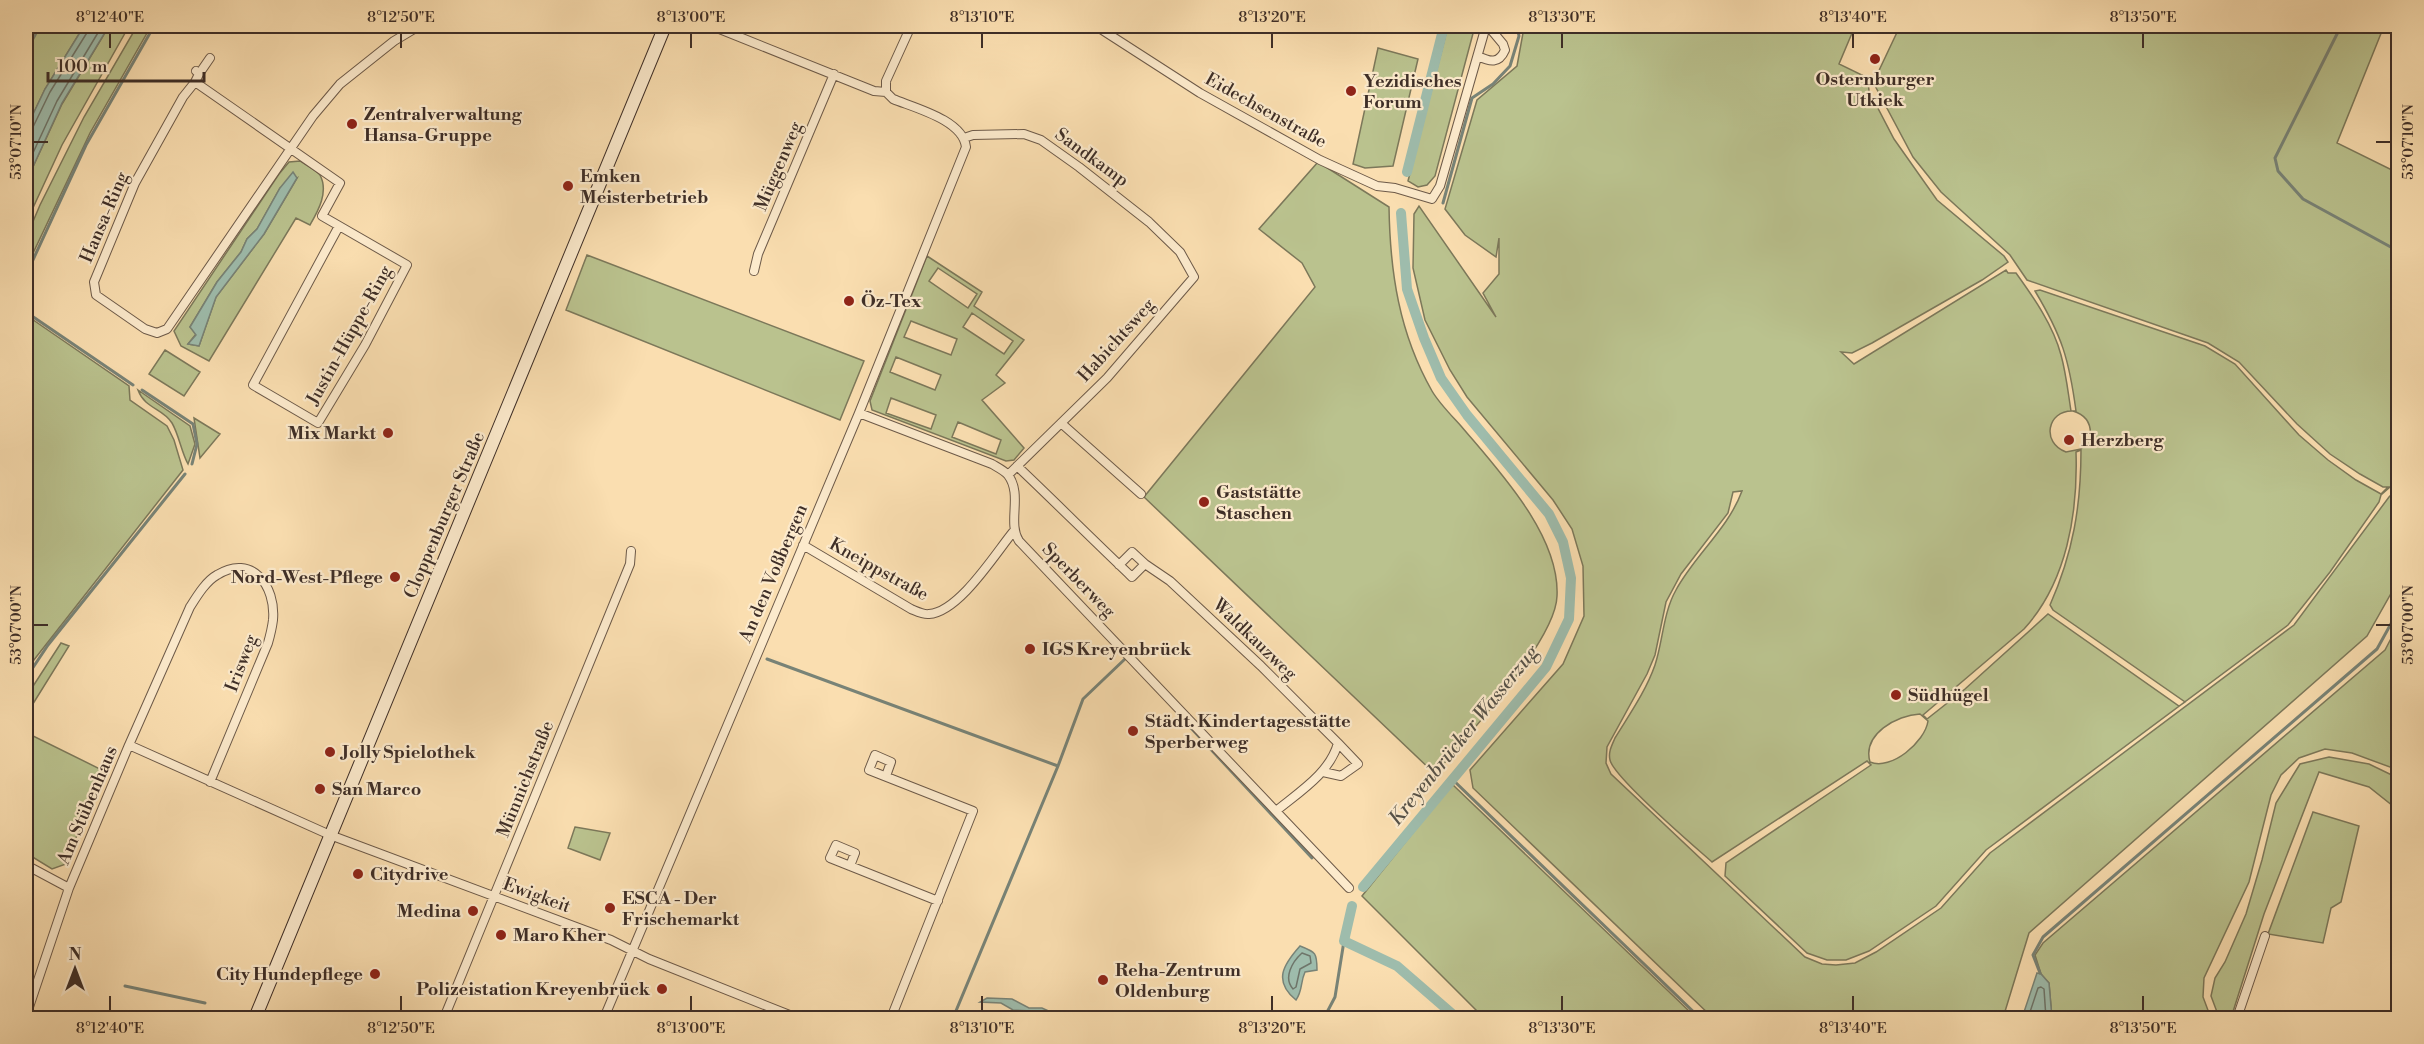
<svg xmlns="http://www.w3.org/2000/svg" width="2424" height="1044" font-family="'Libre Bodoni',serif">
<rect width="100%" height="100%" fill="#fadeb0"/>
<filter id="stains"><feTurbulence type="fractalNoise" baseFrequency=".00333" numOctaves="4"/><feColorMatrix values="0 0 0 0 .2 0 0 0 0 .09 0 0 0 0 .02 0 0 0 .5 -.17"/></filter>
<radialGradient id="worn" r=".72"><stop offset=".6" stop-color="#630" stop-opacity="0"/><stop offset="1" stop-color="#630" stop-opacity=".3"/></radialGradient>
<!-- green -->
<path fill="#bac28e" stroke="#7c785a" stroke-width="1.5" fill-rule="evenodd" d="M26 26H84L45 89 26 129Z
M109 26H129L62 145 26 223V182L62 104Z
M137 26H151L90 133 26 268V238L40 205 84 117Z
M1448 26H1475L1435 176 1427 185 1418 187 1408 181Z
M1521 26H1855L1839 64 1874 81 1900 26H2384L2337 143 2398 173V480L2381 495 2379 502 2330 572 2288 625 1986 850 1936 906 1869 951 1846 960H1827L1807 953 1725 876 1726 863 1871 765 1867 761 1712 862C1694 846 1614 778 1610 760 1608 752 1612 745 1615 738 1629 715 1646 691 1655 665 1663 641 1663 613 1676 590 1695 555 1728 529 1742 491L1733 492 1728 513 1681 574 1666 602 1655 655 1647 674 1607 747 1606 763 1611 774 1805 957 1822 964 1836 965 1855 963 1876 952 1941 908 1990 853 2294 625 2389 497 2398 488V581L2367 636 2029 933 2003 1018H1713L1473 788 1470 770 1563 664 1584 616 1583 566 1572 529 1553 500 1467 397 1450 370 1425 320 1413 268 1414 214 1419 206 1496 317 1483 293 1499 274V238L1496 257 1465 235 1445 209 1477 100 1517 66 1523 33ZM1868 80 1873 82 1913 157 1941 192 2010 255 2027 280 2208 343 2239 362 2297 424 2330 454 2360 474 2383 487H2388L2381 494 2356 480 2328 460 2299 435 2235 364 2205 346 2040 290 2035 291C2062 336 2069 359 2076 411H2071C2068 392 2066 373 2061 355 2053 325 2034 298 2016 273H2008L2006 270 1854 364 1841 352 1852 353 1872 343 1982 280 2008 262 2004 256 1937 200 1894 139 1869 91ZM2073 411C2086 415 2092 424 2090 438L2081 449 2066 452C2041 443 2047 410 2073 411ZM2081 450C2081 506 2073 553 2050 605L2053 610 2185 702 2179 706 2048 614 1965 689 1927 719 1923 715 2024 629C2067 582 2078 513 2076 452ZM1920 714 1928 721C1925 742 1891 771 1870 762 1862 734 1897 715 1920 714Z
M1378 48 1418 59 1393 166 1365 168 1353 164Z
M300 161C306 165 316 170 320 175 329 192 318 211 310 225L296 218 209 361 181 346 174 331 279 174 289 162ZM297 178 264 234 216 297 199 346 188 344 196 334 190 327 217 282 241 252 247 239 257 229 280 188Z
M1318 162 1389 207C1390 272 1399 333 1432 391 1439 403 1451 415 1461 426 1498 470 1560 535 1557 596 1556 641 1465 738 1435 774L1144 497 1315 287 1302 263 1259 229Z
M587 255 864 361 840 420 566 310Z
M927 256 982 292 974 306 1024 340 996 375 1005 383 982 400 1024 448 1014 460 1006 461 872 410 870 401ZM938 268 977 294 968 308 929 281ZM972 313 1013 341 1004 354 963 327ZM911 321 957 339 951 355 904 337ZM896 357 941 375 935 390 890 372ZM891 398 936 415 931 429 886 413ZM958 422 1001 440 996 454 952 437Z
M26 315 129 386 130 400 167 426 174 440 183 470 26 670Z
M165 350 200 372 184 396 149 374Z
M138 390 190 426 195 444 188 464C181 451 179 435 172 423 163 408 145 409 138 390Z
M194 418 220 434 200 458Z
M2398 625V770L2352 753 2325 749 2299 758 2281 775 2271 795 2249 882 2204 978 2203 997 2209 1013 2222 1018H2133L2124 1013 2122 1018H2052L2049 983 2041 974 2035 955 2043 943 2385 650Z
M61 643 69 646 26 715 29 734 102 770 66 864 52 869 26 853V697Z
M2329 757 2369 764 2398 778V810L2369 787 2319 772 2264 914 2231 1018 2217 1012 2211 996 2215 978 2225 962 2246 914 2262 860 2276 803 2300 764Z
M1452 784 1688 1010 1697 1018H1484L1362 896Z
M2313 812 2359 826 2341 902 2331 908 2323 943 2268 934Z
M575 827 610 833 600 860 568 848Z"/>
<!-- water -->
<path fill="#9ebcac" stroke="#788377" stroke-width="1.5" d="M84 26H109L62 103 26 182V129L45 89Z
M293 172 297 178 264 234 216 297 199 346 188 344 196 335 190 327 217 282 241 252 247 239 257 229 280 188Z
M1300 946C1316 952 1317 953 1317 970L1305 972C1300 983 1303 990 1296 1000 1273 981 1283 965 1300 946Z
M2037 973 2041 974 2049 983 2052 1018H2022Z
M987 998 1012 999 1029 1008H1042L1064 1018H1057L1047 1014H1040L1032 1011 1013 1010 1001 1003 980 1002Z"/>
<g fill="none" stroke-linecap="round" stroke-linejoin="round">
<!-- shore -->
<path stroke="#6e756a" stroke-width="1.5" d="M26 130 33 127 50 92 88 31 89 26
M26 168 57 101 102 26
M1302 953 1310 956 1311 963 1300 969 1296 987 1293 989C1283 978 1292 962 1302 953Z
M2028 1018 2038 988 2041 987 2044 989 2046 1018"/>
<!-- stream -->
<path stroke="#788377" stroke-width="3" d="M2341 26 2275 158 2278 171 2303 199 2398 251
M26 51 40 26
M1443 203 1472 98 1493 84 1510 66 1519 36 1517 26
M26 275 86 145 154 26
M26 312 133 385
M142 390 193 424 197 444 192 464
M767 659 1058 766 1083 699 1126 658
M26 678 48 645 185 474
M1191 728 1312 858
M1452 779 1700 1018
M2040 973 2033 955 2043 937 2377 649 2398 611
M125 986 205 1003
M953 1018 1058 766
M1324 1018 1335 997 1344 941"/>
<!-- canal -->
<path stroke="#9ebcac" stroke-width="10" d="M1407 172 1444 26
M1363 887 1546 667 1569 619 1571 578 1563 542 1549 514 1467 415 1441 378 1424 338 1407 289 1401 213
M1352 906 1344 941 1397 966 1457 1018"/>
<!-- street casing -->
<g stroke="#6d5a49" stroke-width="10">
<path id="street" d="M1096 26 1200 93 1320 160 1377 186 1395 188 1432 199 1440 186 1486 26
M1478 56C1490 62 1499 64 1505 50L1503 44 1488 26
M196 71 199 74 195 82 340 183 322 216 407 265 365 345 318 423 253 385 339 226
M199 74 210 58
M195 82 183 97 135 183 94 282 96 295 145 329 157 333 167 329 313 116 340 84 394 41 419 26
M886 92V81L911 26
M964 138 973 135 1024 134 1041 140 1079 167 1149 222 1180 252 1194 277 1107 378 1008 475
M754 271 758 254 834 74
M859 413 992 464C997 467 1005 471 1008 475 1023 495 1007 522 1019 541L1349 888
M1061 423 1141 494
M1017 466C1056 503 1093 540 1132 577L1145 564 1132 552 1119 565
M803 545 911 609C916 611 924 615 929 614 959 612 995 554 1013 532
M1145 564 1170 581 1261 666 1338 743
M129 745 190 607C197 596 206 581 217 575 252 553 276 586 273 620 272 628 270 636 268 643L210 782
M886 776 891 762 875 755 869 770 973 811 891 1018
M1276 811C1299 792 1330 773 1338 743L1358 764 1341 776 1323 772
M26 865 69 888
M850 866 855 853 836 845 830 858 938 901
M26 1016 69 888 129 745 330 835 611 940 649 959 797 1018
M444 1018 630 564 631 551
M604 1018 859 413 966 147C963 120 915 108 893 99L886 92 874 91 712 26
M2237 1018 2265 936"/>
</g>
<!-- secondary casing -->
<g stroke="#3e2e27" stroke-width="14">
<path id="secondary" d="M255 1018 665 26"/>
</g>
<!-- street -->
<use href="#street" stroke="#fceacc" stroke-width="8"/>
<!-- secondary -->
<use href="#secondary" stroke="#fceacc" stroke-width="12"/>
</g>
<!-- ticks -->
<path fill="none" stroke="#3e2e27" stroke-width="2" d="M110 33V48M401 33V48M691 33V48M982 33V48M1272 33V48M1562 33V48M1853 33V48M2143 33V48M33 142H48M2376 142H2391M33 625H48M2376 625H2391M110 996V1011M401 996V1011M691 996V1011M982 996V1011M1272 996V1011M1562 996V1011M1853 996V1011M2143 996V1011"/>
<!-- markers -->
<g fill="#8f2418" stroke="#fceacc" stroke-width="2">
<circle cx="1875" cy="59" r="6"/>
<circle cx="1351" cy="91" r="6"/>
<circle cx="352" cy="124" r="6"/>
<circle cx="568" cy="186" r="6"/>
<circle cx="849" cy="301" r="6"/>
<circle cx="388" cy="433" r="6"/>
<circle cx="2069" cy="440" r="6"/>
<circle cx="1204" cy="502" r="6"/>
<circle cx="395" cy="577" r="6"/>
<circle cx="1030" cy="649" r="6"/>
<circle cx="1896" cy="695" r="6"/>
<circle cx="1133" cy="731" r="6"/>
<circle cx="330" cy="752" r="6"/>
<circle cx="320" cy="789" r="6"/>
<circle cx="358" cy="874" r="6"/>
<circle cx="610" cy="908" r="6"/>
<circle cx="473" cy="911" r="6"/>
<circle cx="501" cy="935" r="6"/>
<circle cx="375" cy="974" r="6"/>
<circle cx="1103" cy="980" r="6"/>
<circle cx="662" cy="989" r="6"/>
</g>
<g text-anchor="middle" stroke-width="4.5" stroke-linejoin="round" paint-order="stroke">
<!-- poi labels -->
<g font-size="18" font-weight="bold" fill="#3e2e27" stroke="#fceacc" text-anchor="start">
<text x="1875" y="85" text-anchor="middle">Osternburger<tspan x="1875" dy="21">Utkiek</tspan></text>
<text x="1363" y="87">Yezidisches<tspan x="1363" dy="21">Forum</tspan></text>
<text x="364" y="120">Zentralverwaltung<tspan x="364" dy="21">Hansa-Gruppe</tspan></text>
<text x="580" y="182">Emken<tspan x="580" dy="21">Meisterbetrieb</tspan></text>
<text x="861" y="307">Öz-Tex</text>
<text x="376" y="439" text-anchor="end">Mix Markt</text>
<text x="2081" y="446">Herzberg</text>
<text x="1216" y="498">Gaststätte<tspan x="1216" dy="21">Staschen</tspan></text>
<text x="383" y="583" text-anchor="end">Nord-West-Pflege</text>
<text x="1042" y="655">IGS Kreyenbrück</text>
<text x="1908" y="701">Südhügel</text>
<text x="1145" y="727">Städt. Kindertagesstätte<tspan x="1145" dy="21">Sperberweg</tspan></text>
<text x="342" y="758">Jolly Spielothek</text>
<text x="332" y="795">San Marco</text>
<text x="370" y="880">Citydrive</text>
<text x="622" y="904">ESCA - Der<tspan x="622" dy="21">Frischemarkt</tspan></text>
<text x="461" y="917" text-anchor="end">Medina</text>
<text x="513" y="941">Maro Kher</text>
<text x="1115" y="976">Reha-Zentrum<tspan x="1115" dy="21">Oldenburg</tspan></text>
<text x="363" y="980" text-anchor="end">City Hundepflege</text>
<text x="650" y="995" text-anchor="end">Polizeistation Kreyenbrück</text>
</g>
<!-- street labels -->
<g font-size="18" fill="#3e2e27" stroke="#fceacc">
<text transform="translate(1266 110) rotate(29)" y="6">Eidechsenstraße</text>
<text transform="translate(1092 157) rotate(36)" y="6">Sandkamp</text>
<text transform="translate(778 166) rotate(-67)" y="6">Müggenweg</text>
<text transform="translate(104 217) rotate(-67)" y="6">Hansa-Ring</text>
<text transform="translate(349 335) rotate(-61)" y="6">Justin-Hüppe-Ring</text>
<text transform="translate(1116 340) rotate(-48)" y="6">Habichtsweg</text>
<text transform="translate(444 515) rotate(-67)" y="6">Cloppenburger Straße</text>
<text transform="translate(879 569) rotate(29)" y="6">Kneippstraße</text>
<text transform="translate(773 573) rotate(-67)" y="6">An den Voßbergen</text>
<text transform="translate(1079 580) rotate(46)" y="6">Sperberweg</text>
<text transform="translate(1255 639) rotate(44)" y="6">Waldkauzweg</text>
<text transform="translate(241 663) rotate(-69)" y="6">Irisweg</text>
<text transform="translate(525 779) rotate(-68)" y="6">Münnichstraße</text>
<text transform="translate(87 805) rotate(-67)" y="6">Am Stübenhaus</text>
<text transform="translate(537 895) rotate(20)" y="6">Ewigkeit</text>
</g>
<!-- water labels -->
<g font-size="20" font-style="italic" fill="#565248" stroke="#fceacc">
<text transform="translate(1463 735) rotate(-51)" y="7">Kreyenbrücker Wasserzug</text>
</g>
</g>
<!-- margin -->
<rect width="2424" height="1044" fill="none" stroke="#fadeb0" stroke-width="66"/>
<!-- north arrow -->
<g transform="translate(75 969)" stroke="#fceacc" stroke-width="4.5" paint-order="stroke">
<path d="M0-4.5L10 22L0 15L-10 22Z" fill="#3e2e27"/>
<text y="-9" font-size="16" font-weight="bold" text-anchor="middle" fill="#3e2e27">N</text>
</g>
<!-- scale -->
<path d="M48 72v9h156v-9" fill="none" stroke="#3e2e27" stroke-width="3"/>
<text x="57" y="72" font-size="18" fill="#3e2e27" stroke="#fceacc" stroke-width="4.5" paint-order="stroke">100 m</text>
<rect x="33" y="33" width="2358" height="978" fill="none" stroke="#3e2e27" stroke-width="2"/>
<g font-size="15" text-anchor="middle" fill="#3e2e27">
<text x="110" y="22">8°12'40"E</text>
<text x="401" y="22">8°12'50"E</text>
<text x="691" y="22">8°13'00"E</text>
<text x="982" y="22">8°13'10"E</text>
<text x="1272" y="22">8°13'20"E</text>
<text x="1562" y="22">8°13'30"E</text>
<text x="1853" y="22">8°13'40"E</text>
<text x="2143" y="22">8°13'50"E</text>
<text transform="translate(16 142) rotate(-90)" y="5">53°07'10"N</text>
<text transform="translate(2408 142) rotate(-90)" y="5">53°07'10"N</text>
<text transform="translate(16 625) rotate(-90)" y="5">53°07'00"N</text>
<text transform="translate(2408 625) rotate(-90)" y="5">53°07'00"N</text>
<text x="110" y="1033">8°12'40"E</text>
<text x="401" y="1033">8°12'50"E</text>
<text x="691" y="1033">8°13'00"E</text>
<text x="982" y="1033">8°13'10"E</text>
<text x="1272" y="1033">8°13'20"E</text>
<text x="1562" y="1033">8°13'30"E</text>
<text x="1853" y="1033">8°13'40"E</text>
<text x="2143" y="1033">8°13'50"E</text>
</g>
<rect width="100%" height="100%" filter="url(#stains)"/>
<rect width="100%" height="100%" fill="url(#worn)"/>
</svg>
